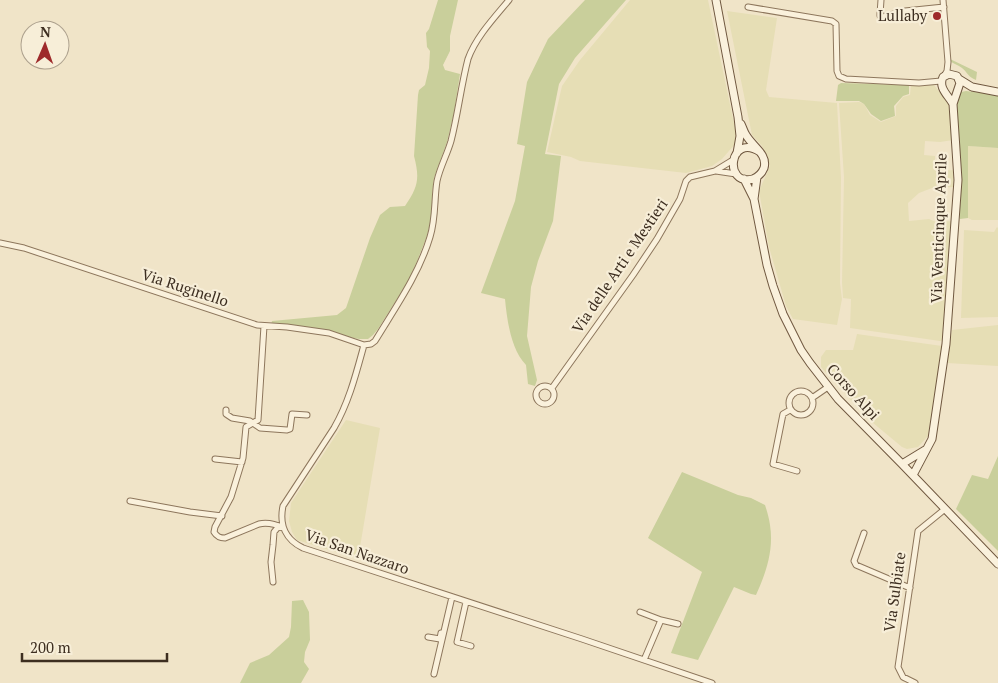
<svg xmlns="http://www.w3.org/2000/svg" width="998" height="683" font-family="'PT Serif',serif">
<rect width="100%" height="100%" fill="#f0e4c8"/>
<!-- farmland -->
<path fill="#e6deb5" d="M630 0H708L736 133 735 144 722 159 712 166 686 173 580 161 571 157 547 152 562 86 580 60Z
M727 11 777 18 766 90 769 97 837 103 841 178 840 283 842 299 837 325 793 319 786 306 769 247 759 191 770 166 762 146 752 135Z
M911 85H934L949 104 953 140 940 142 925 141 924 155 935 156V171L955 170 953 187 932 188 919 193 908 203 909 221 929 219 936 222 952 221 944 340 940 341 850 328 851 299 843 298 842 283 844 177 839 103 859 102 864 104 870 115 881 122 896 116V106L903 97 910 95Z
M968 146 998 148V220H972L968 218Z
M997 227 998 228V317L961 318 964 230 994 232Z
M998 325V366L947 363 952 330Z
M857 334 942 346 928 436 918 447 907 449 902 447 866 417 821 367V357L826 350H853Z
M346 420 380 428 358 559 297 540 292 532 289 521 291 503Z"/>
<!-- green -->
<path fill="#c9cf9b" d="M438 0H458L450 36V51L443 65 445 70 460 74 454 113 447 142 434 178 432 195V215L427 236 416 264 406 285 378 329 373 335 368 339H359L343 336 271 325 272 321 337 315 346 308 370 238 380 215 390 207 405 206C418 187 420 179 414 156L418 95 419 90 425 85 429 68 430 51 427 47 426 33 429 29Z
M585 0H626L575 58 559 84 545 154 561 156 553 221 538 261 531 287 527 336 537 380 535 386 528 384 526 365C511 350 507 320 505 299L481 293 515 201 525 146 517 144 527 82 548 39Z
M950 59 977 72 976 80C968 77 968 73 962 68 958 65 954 64 950 61Z
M841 83 909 85V94L903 96 894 106 895 116 881 121 871 114 864 104 859 101H836L838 85Z
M966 91 998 95V148L968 146V218L960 219 959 213 961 199 959 143 956 104 957 96 961 92Z
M998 456V551L956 509 972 475 988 479Z
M682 472 738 495 751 498 765 505C767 511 769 518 770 525 774 550 766 573 756 595L751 594 734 587 698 660 671 653 702 572 648 538Z
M303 600 309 612 310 640 305 652 304 662 309 669 301 683H240L250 663 269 655 289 637 291 627 292 601Z"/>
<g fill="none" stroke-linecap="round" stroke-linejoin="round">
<!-- street casing -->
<g stroke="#8d765c" stroke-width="7">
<path id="street" d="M881 0 880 14V16L883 17 905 11 944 7
M943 0 948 62 947 71 944 76
M748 7 832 21 836 24 837 71 839 76 846 79 919 83 941 81
M716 171 736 174
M0 243 24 248 257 325 287 327 329 333 364 345
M264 326 258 420 246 427 243 458 231 497 215 527 214 532C217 537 220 538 225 538L259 524C268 522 275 524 283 528
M364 345C356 374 349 402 334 428L283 506C279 525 286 540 303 548L582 639 712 683
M364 345 371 344 375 341C395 308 419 274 430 237 436 218 434 199 437 181 440 167 447 155 451 141 458 114 461 86 468 59 476 37 494 18 509 0
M536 395a9 9 0 1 1 18 0a9 9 0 1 1-18 0Z
M552 388 633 275 657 239 680 199 686 181 690 177 715 171 733 160
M789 403a12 12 0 1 1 24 0a12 12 0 1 1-24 0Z
M812 398 828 387
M226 410V414L232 418 250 421 260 428 287 430 290 429 292 414 307 415
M790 410 783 414 773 464 797 471
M215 459 242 462
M130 501 190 512 222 516
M864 533 854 561 856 565 910 588
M273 582 271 562 273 545 274 532 279 526
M466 602 457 642 471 646
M640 612 661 620
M428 637 440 639 441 633
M644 660 661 620 678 624
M434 674 452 597
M915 683 903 677 898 667 918 531 945 509"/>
</g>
<!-- secondary casing -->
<g stroke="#6f573f" stroke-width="9">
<path id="secondary" d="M716 0 738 117 740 136 737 153
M959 79 972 87 998 92
M741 124C743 128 744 132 746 135 752 146 768 154 764 168 762 173 758 177 753 179 723 187 729 132 760 152
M757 177 754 199 767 265 773 286 783 314 801 350 810 363 838 399 902 464 998 564
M744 179 754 199
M902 464 925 450
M913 475 932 439 946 344 958 180 953 104 960 83 957 76 949 74 943 77C938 88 948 95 953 104"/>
</g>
<!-- street -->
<use href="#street" stroke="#faf1dc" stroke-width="5"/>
<!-- secondary -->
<use href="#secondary" stroke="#faf1dc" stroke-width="7"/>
</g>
<!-- markers -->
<circle fill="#9e2a2b" stroke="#f7eed8" stroke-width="2" cx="937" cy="16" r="5"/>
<g text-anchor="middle" stroke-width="4.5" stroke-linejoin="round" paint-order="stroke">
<!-- poi labels -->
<g font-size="15" fill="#3d2e20" stroke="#f7eed8" text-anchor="end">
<text x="927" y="21">Lullaby</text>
</g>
<!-- street labels -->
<g font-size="15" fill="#3d2e20" stroke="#f7eed8">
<text transform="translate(939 228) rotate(-88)" y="5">Via Venticinque Aprile</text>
<text transform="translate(620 266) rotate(-56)" y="5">Via delle Arti e Mestieri</text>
<text transform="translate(185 288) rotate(18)" y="5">Via Ruginello</text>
<text transform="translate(853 392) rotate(48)" y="5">Corso Alpi</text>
<text transform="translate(357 552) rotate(19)" y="5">Via San Nazzaro</text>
<text transform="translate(895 592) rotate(-82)" y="5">Via Sulbiate</text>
</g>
</g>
<!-- north arrow -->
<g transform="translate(45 45) rotate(2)"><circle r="24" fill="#f7eed8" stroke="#ada18e"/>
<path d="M0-4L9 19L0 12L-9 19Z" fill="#9e2a2b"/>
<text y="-8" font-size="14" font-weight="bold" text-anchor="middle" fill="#3d2e20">N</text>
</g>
<!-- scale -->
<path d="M22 653v8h145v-8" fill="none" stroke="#3d2e20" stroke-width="2.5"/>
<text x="30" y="653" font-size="15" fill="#3d2e20" stroke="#f7eed8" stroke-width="4" paint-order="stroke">200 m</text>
</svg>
